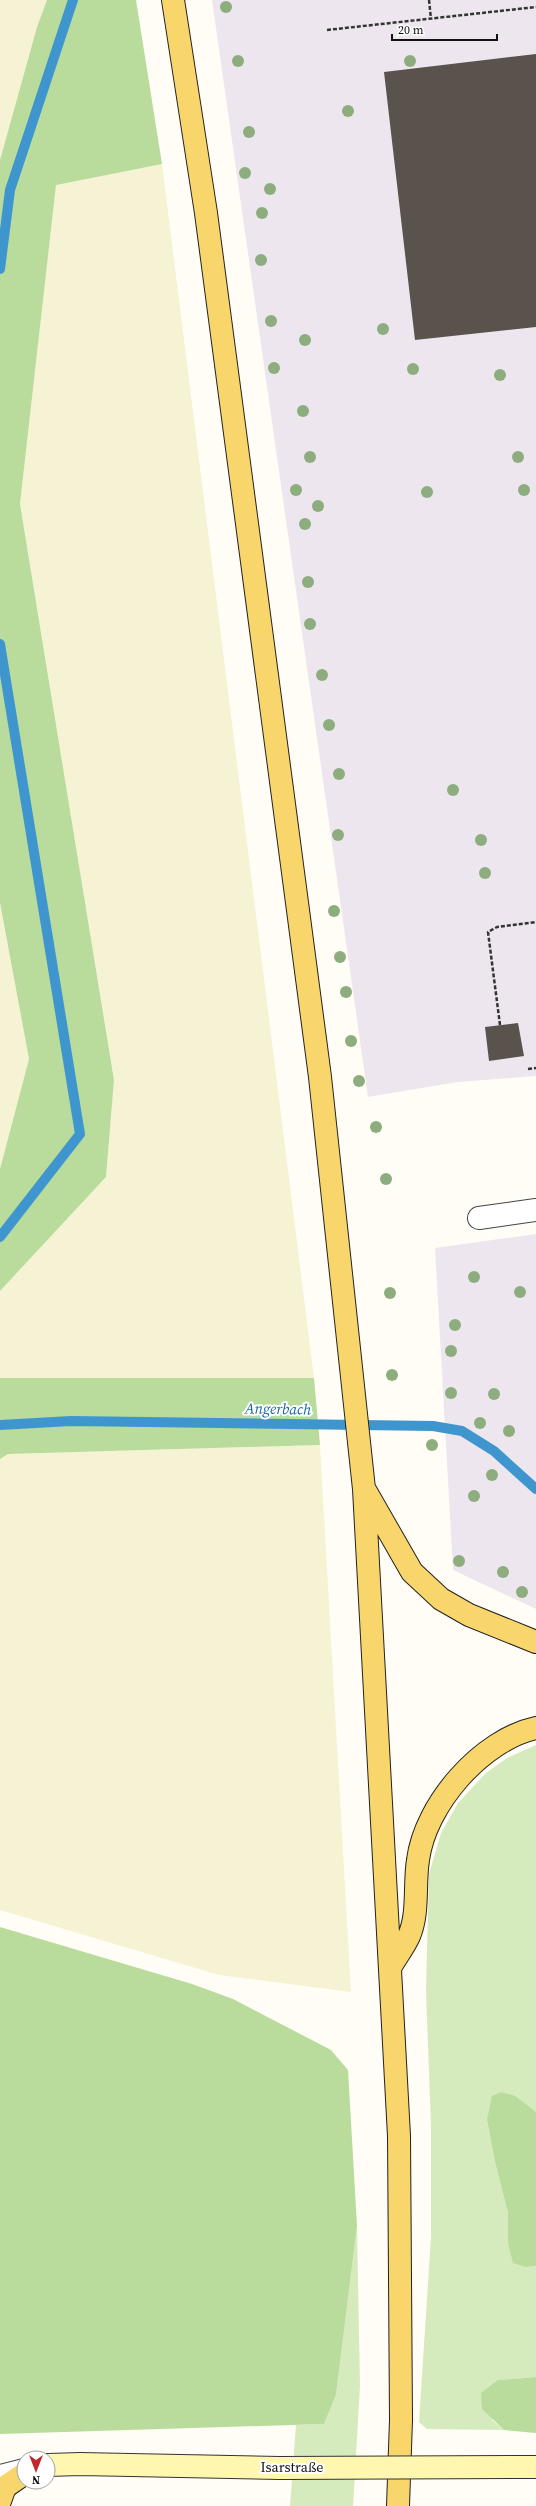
<svg xmlns="http://www.w3.org/2000/svg" width="536" height="2506" font-family="'Source Serif 4',serif">
<rect width="100%" height="100%" fill="#fffdf5"/>
<!-- industrial -->
<path fill="#eee6ef" d="M212 0H536V1076L458 1082 368 1097Z
M536 1234V1609L453 1570 435 1248Z"/>
<!-- farmland -->
<path fill="#f6f3d4" d="M0 0H47L37 27 0 160Z
M162 164 314 1378H0V1291L106 1177 114 1080 20 504 56 184Z
M0 903 29 1059 0 1169Z
M320 1445 351 1992 219 1975 0 1910V1459L8 1454Z"/>
<!-- green -->
<path fill="#d5ebbd" d="M536 1745V2112L531 2109 487 2120 495 2162 508 2213V2243L526 2267 536 2266V2377L498 2380 492 2420 504 2430 427 2429 419 2422 431 2237V2127L426 1990 429 1874 441 1833 458 1803 486 1773 507 1758Z
M357 2226 360 2386 353 2506H290L296 2425 324 2424 336 2395Z"/>
<!-- forest -->
<path fill="#b9dc9c" d="M47 0H136L162 164 56 185 20 504 114 1080 106 1177 0 1291V1169L29 1059 0 903V160L37 27Z
M0 1378H314L320 1445 8 1454 0 1459Z
M0 1927 192 1984 233 1999 331 2050 348 2070 357 2226 336 2395 324 2424 0 2434Z
M501 2092 515 2096 536 2112V2266L526 2267 513 2263 508 2243V2213L495 2162 487 2120 492 2096Z
M536 2377V2433L504 2430 482 2409 481 2393 498 2380Z"/>
<g fill="none" stroke-linecap="round" stroke-linejoin="round">
<!-- stream -->
<path stroke="#3f96cf" stroke-width="10" d="M0 269 10 190 73 0
M0 644 80 1134 0 1237
M0 1425 71 1421 433 1426 462 1431 494 1451 536 1489"/>
</g>
<!-- building -->
<path fill="#5a524d" d="M536 54V327L415 340 384 72Z
M518 1023 524 1056 489 1061 485 1027Z"/>
<g fill="none" stroke-linecap="round" stroke-linejoin="round">
<!-- service casing -->
<g stroke="#444" stroke-width="20">
<path id="service" d="M0 2474 24 2468"/>
</g>
<!-- minor casing -->
<g stroke="#444" stroke-width="24">
<path id="minor" d="M479 1218 536 1210"/>
</g>
<!-- secondary casing -->
<g stroke="#333" stroke-width="24">
<path id="secondary" d="M48 2465 80 2464 280 2468
M520 2467H536"/>
</g>
<!-- primary casing -->
<g stroke="#222" stroke-width="24">
<path id="primary" d="M173 0 206 213 320 1077 364 1489 399 2136 401 2420 398 2506
M365 1490 412 1572 441 1599 469 1615 536 1642
M390 1968C396 1957 404 1947 409 1936 419 1913 414 1885 418 1860 425 1805 481 1740 536 1728
M0 2501 5 2487 24 2474"/>
</g>
<!-- path -->
<path stroke="#333" stroke-width="2.5" stroke-dasharray="4 2" stroke-linecap="butt" d="M429 0 431 19
M327 30 536 7
M500 1025 488 932 497 927 536 922
M528 1069 536 1068"/>
<!-- service -->
<use href="#service" stroke="#fff" stroke-width="18"/>
<!-- minor -->
<use href="#minor" stroke="#fff" stroke-width="22"/>
<!-- secondary -->
<use href="#secondary" stroke="#fff6b0" stroke-width="22"/>
<!-- primary -->
<use href="#primary" stroke="#f9d66b" stroke-width="22"/>
<!-- secondary-bridge casing -->
<g stroke="#333" stroke-width="24" stroke-linecap="butt">
<path id="secondary-bridge" d="M280 2468 520 2467"/>
</g>
<!-- secondary-bridge -->
<use href="#secondary-bridge" stroke="#fff6b0" stroke-width="22"/>
</g>
<!-- trees -->
<g fill="#8dad7f">
<circle cx="226" cy="7" r="6"/>
<circle cx="238" cy="61" r="6"/>
<circle cx="410" cy="61" r="6"/>
<circle cx="348" cy="111" r="6"/>
<circle cx="249" cy="132" r="6"/>
<circle cx="245" cy="173" r="6"/>
<circle cx="270" cy="189" r="6"/>
<circle cx="262" cy="213" r="6"/>
<circle cx="261" cy="260" r="6"/>
<circle cx="271" cy="321" r="6"/>
<circle cx="383" cy="329" r="6"/>
<circle cx="305" cy="340" r="6"/>
<circle cx="274" cy="368" r="6"/>
<circle cx="413" cy="369" r="6"/>
<circle cx="500" cy="375" r="6"/>
<circle cx="303" cy="411" r="6"/>
<circle cx="310" cy="457" r="6"/>
<circle cx="518" cy="457" r="6"/>
<circle cx="296" cy="490" r="6"/>
<circle cx="524" cy="490" r="6"/>
<circle cx="427" cy="492" r="6"/>
<circle cx="318" cy="506" r="6"/>
<circle cx="305" cy="524" r="6"/>
<circle cx="308" cy="582" r="6"/>
<circle cx="310" cy="624" r="6"/>
<circle cx="322" cy="675" r="6"/>
<circle cx="329" cy="725" r="6"/>
<circle cx="339" cy="774" r="6"/>
<circle cx="453" cy="790" r="6"/>
<circle cx="338" cy="835" r="6"/>
<circle cx="481" cy="840" r="6"/>
<circle cx="485" cy="873" r="6"/>
<circle cx="334" cy="911" r="6"/>
<circle cx="340" cy="957" r="6"/>
<circle cx="346" cy="992" r="6"/>
<circle cx="351" cy="1041" r="6"/>
<circle cx="359" cy="1081" r="6"/>
<circle cx="376" cy="1127" r="6"/>
<circle cx="386" cy="1179" r="6"/>
<circle cx="474" cy="1277" r="6"/>
<circle cx="520" cy="1292" r="6"/>
<circle cx="390" cy="1293" r="6"/>
<circle cx="455" cy="1325" r="6"/>
<circle cx="451" cy="1351" r="6"/>
<circle cx="392" cy="1375" r="6"/>
<circle cx="451" cy="1393" r="6"/>
<circle cx="494" cy="1394" r="6"/>
<circle cx="480" cy="1423" r="6"/>
<circle cx="509" cy="1431" r="6"/>
<circle cx="432" cy="1445" r="6"/>
<circle cx="492" cy="1475" r="6"/>
<circle cx="474" cy="1496" r="6"/>
<circle cx="459" cy="1561" r="6"/>
<circle cx="503" cy="1572" r="6"/>
<circle cx="522" cy="1592" r="6"/>
</g>
<g text-anchor="middle" stroke-width="4" stroke-linejoin="round" paint-order="stroke">
<!-- street labels -->
<g font-size="14" fill="#111" stroke="#fff">
<text x="292" y="2472">Isarstraße</text>
</g>
<!-- water labels -->
<g font-size="15" font-style="italic" fill="#1768a6" stroke="#fff">
<text transform="translate(278 1409) rotate(1)" y="5">Angerbach</text>
</g>
</g>
<!-- north arrow -->
<g transform="translate(36 2470) rotate(180)"><circle r="19" fill="#ffffff" stroke="#a0a0a0"/>
<path d="M0-3L7 15L0 10L-7 15Z" fill="#c4262e"/>
<text y="-6" font-size="11" font-weight="bold" text-anchor="middle" fill="#111111">N</text>
</g>
<!-- scale -->
<path d="M392 34v6h105v-6" fill="none" stroke="#111111" stroke-width="2"/>
<text x="398" y="34" font-size="12" fill="#111111" stroke="#ffffff" stroke-width="3" paint-order="stroke">20 m</text>
</svg>
